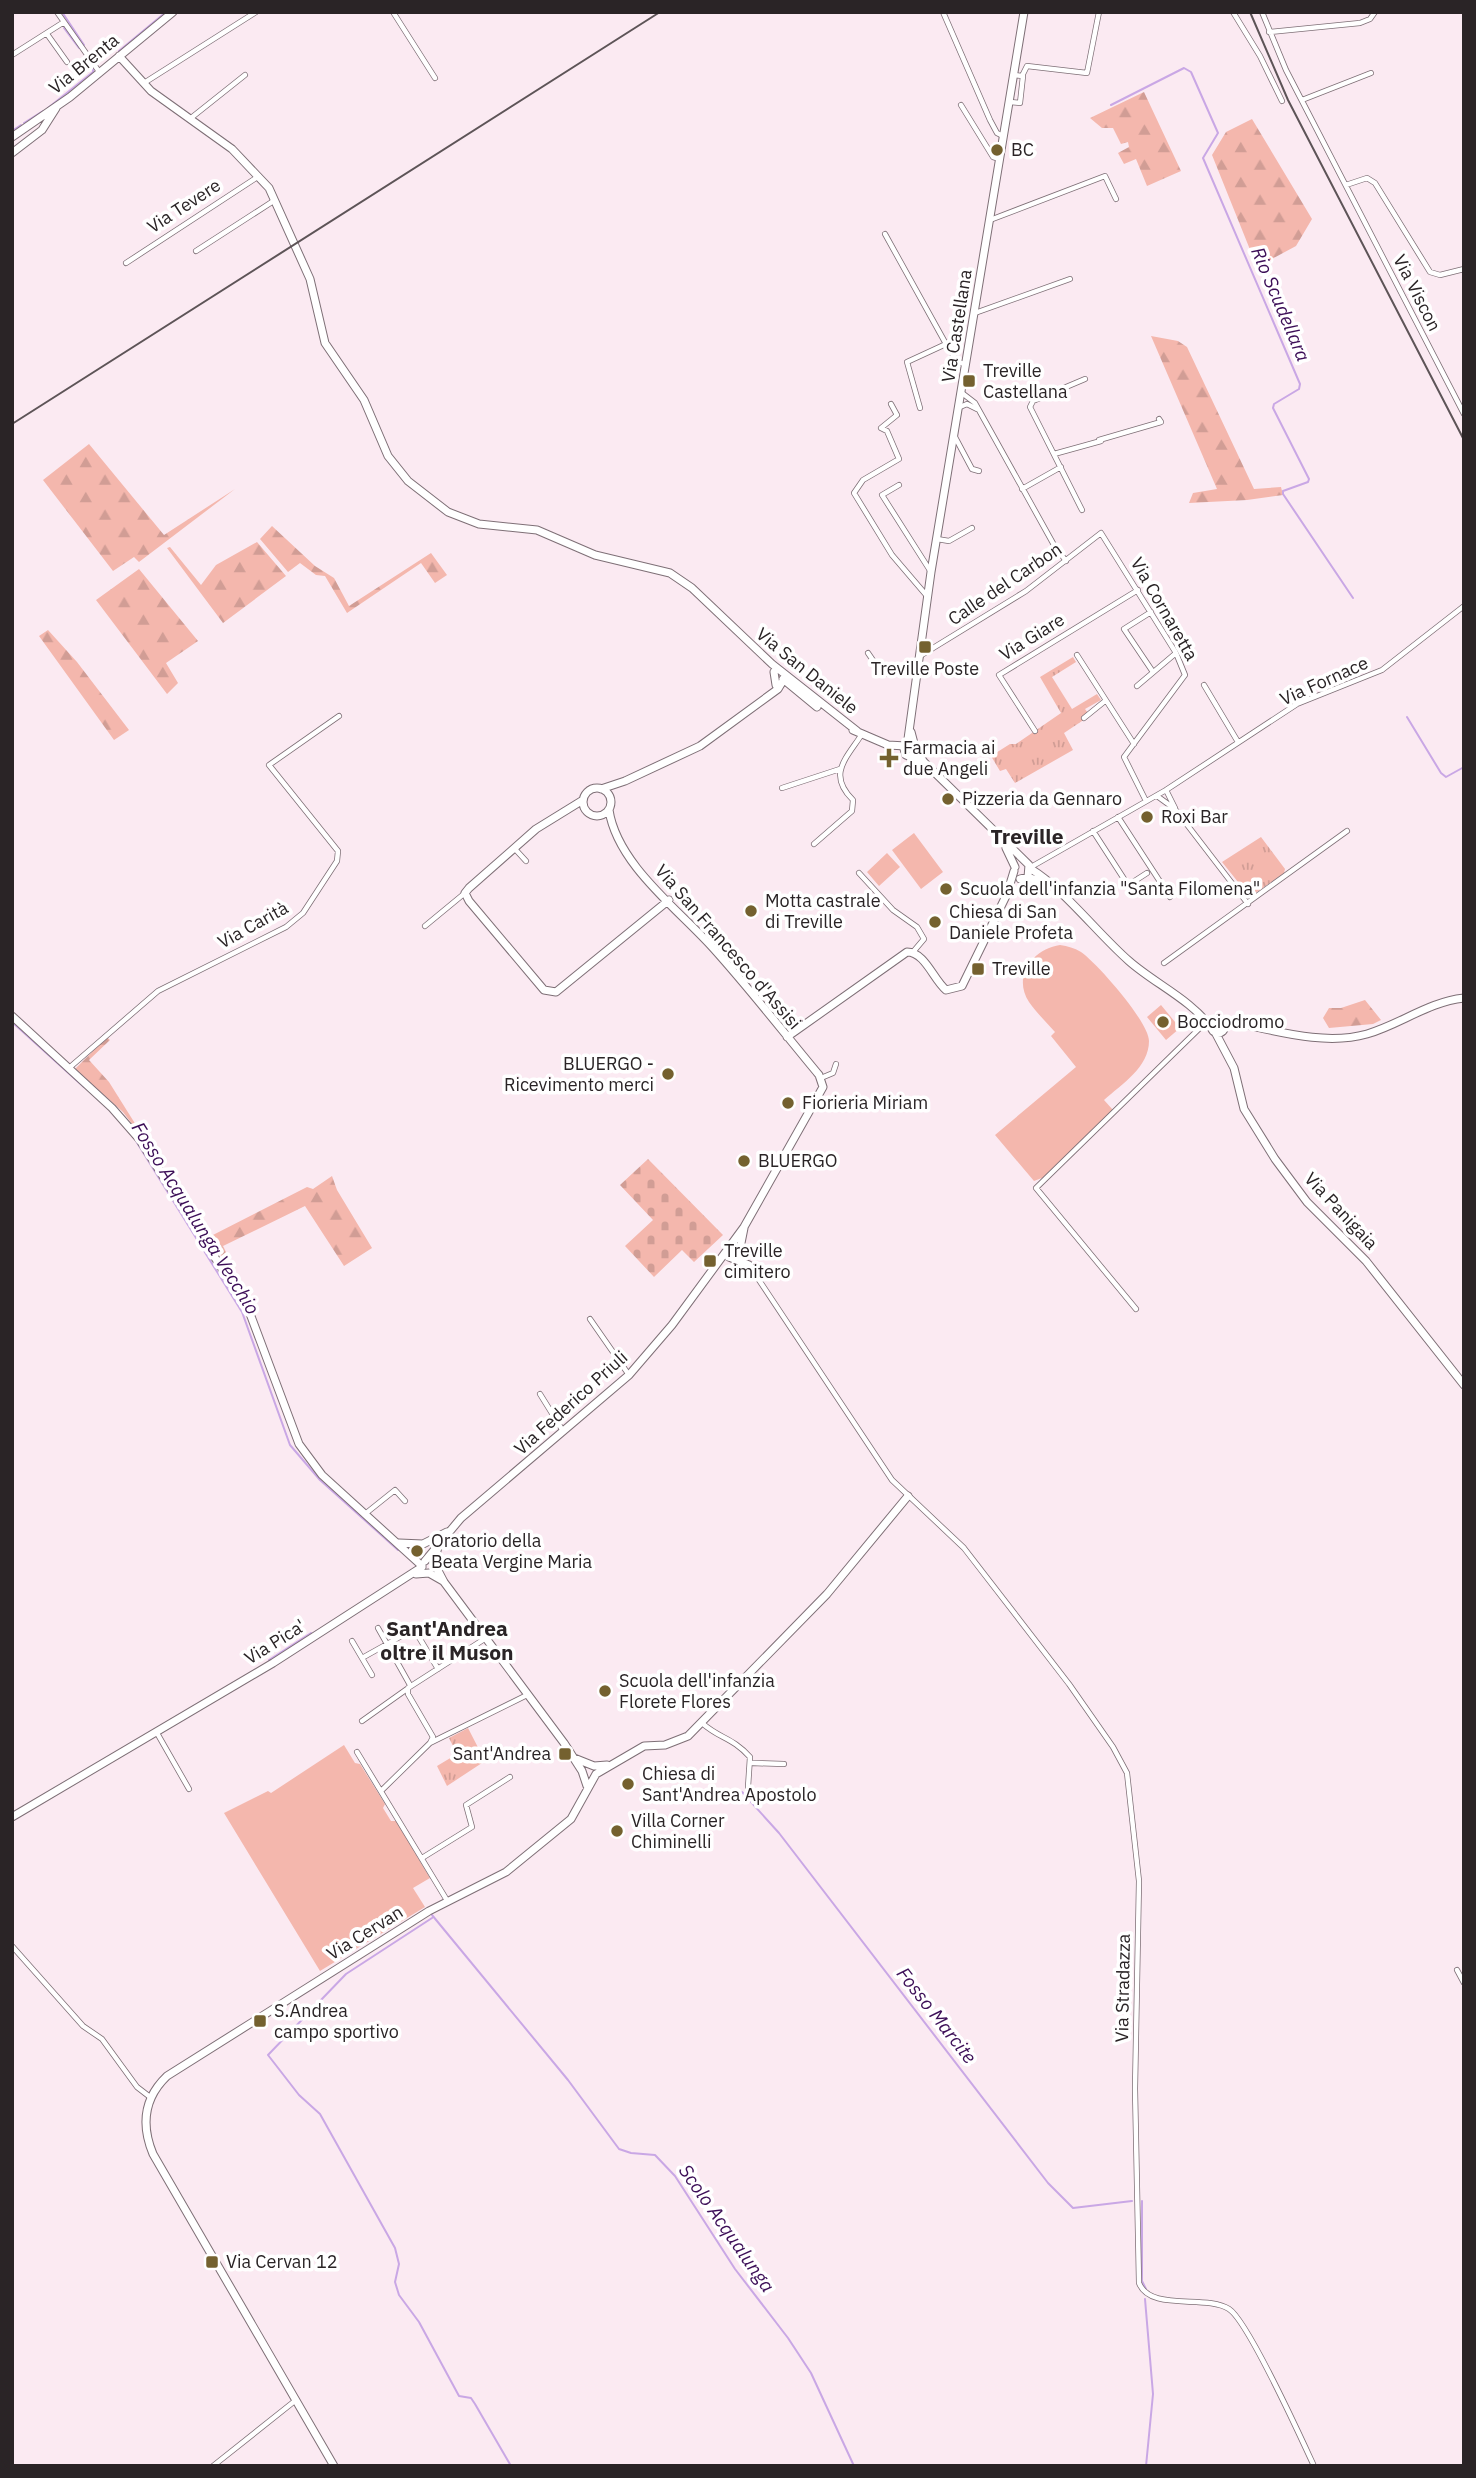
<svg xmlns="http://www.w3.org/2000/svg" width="1476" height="2478" font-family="'IBM Plex Sans',sans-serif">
<defs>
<pattern id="forest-firs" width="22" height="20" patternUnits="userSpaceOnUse" patternTransform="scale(1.75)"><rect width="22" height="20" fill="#f4b7ad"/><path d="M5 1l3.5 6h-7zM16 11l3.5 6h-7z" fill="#d19d95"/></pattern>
<pattern id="cemetery-stones" width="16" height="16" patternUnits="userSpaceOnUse" patternTransform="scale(1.75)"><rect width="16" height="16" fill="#f4b7ad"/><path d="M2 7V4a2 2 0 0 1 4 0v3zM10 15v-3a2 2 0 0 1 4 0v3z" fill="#d19d95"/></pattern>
<pattern id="park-tufts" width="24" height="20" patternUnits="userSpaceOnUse" patternTransform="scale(1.75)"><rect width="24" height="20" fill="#f4b7ad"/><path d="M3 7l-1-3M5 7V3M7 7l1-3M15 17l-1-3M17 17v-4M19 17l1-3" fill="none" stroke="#d19d95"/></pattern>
</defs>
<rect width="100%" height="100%" fill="#fbeaf2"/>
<!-- grass -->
<path fill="#f4b7ad" d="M914 833 943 872 921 889 892 850Z
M887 853 900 867 879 886 867 872Z
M1060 945C1068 946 1074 948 1081 952 1097 963 1149 1022 1149 1041 1149 1067 1122 1084 1104 1100L1113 1110 1047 1176 1034 1181 995 1135 1076 1067 1051 1036 1055 1032C1046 1022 1036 1012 1029 1002 1012 976 1033 949 1060 945Z
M1161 1005 1180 1028 1166 1040 1147 1017Z
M344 1745 355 1763 360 1764 385 1804 383 1808 391 1821H396L430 1878 413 1888 425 1907 320 1971 224 1813 268 1791 271 1793Z"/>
<!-- forest -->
<path fill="url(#forest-firs)" d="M1144 92 1181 171 1147 186 1136 159 1124 164 1118 153 1129 147 1128 142 1121 144 1113 128H1102L1090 118Z
M1252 119 1312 219 1296 246 1257 267 1212 155 1226 132Z
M1151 336 1178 341 1187 347 1254 489 1281 487 1283 495 1247 500 1189 503 1193 493 1217 489Z
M89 444 164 535 235 489 139 562 134 557 113 571 43 480Z
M272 526 315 566 334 578 349 606 431 553 447 575 435 583 421 563 347 613 325 576 316 575 300 563 288 572 260 539Z
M257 542 286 576 223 623 167 548 170 547 201 585 216 565Z
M139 569 198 641 166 663 178 683 167 694 96 600Z
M48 630 77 662 129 730 114 740 39 636Z
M1365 1000 1381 1020 1373 1024 1329 1028 1323 1018 1329 1008H1341Z
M107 1037 110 1040 89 1060 109 1082 151 1149 123 1112 75 1069Z
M332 1176 337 1190 372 1248 344 1266 305 1206 223 1246 235 1270 232 1272 209 1237 307 1187 313 1189Z"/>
<!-- cemetery -->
<path fill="url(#cemetery-stones)" d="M648 1159 723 1235 694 1262 682 1250 654 1277 625 1246 653 1220 620 1185Z"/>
<!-- park -->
<path fill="url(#park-tufts)" d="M1073 657 1076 662 1052 677 1072 709 1097 694 1101 700 1085 709 1088 713 1085 719 1064 733 1073 750 1015 783 1006 769 1000 771 991 756 1010 744H1016L1061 713 1040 677Z
M1261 837 1285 869 1284 873 1250 897 1222 862Z
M468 1728 485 1761 447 1786 437 1766 457 1754 449 1738Z"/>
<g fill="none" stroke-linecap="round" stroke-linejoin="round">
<!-- stream -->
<path stroke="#c9a7e5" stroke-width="2" d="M62 12 84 45
M64 28 79 48
M119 51 166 12
M1111 105 1184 68 1191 72 1218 133 1203 158 1300 384 1299 389 1274 404 1273 408 1309 479 1308 482 1283 491V494L1353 598
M48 108 93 72V68
M24 123 43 111
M12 131 21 125
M1407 717 1441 773 1446 777 1464 767
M12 1022 84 1087
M136 1141 242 1312 290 1445 320 1480 398 1550
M269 1660 311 1633
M742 1792 779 1833 1048 2183 1073 2208 1132 2201
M432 1915 568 2080 619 2149 631 2153 655 2155 675 2176 735 2269 788 2338 811 2373 854 2466
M432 1918 346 1974 268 2055 299 2095 320 2114 395 2248 399 2264 395 2282 399 2295 419 2322 459 2396 471 2398 475 2404 511 2466
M1142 2201V2281L1146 2289
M1145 2299 1153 2394 1146 2466"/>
<!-- street casing -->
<g stroke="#7e6f76" stroke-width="6">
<path id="street" d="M57 12 100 73
M393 12 435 78
M943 12 990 120 997 133 1003 136
M1233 12 1260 56 1282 101
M1262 12 1286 70 1464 414
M1269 32 1360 23 1370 19 1375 12
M47 34 67 62
M12 55 64 22
M1014 75 1022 76 1027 66 1087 73 1099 12
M144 83 256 12
M1302 100 1371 73
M1010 102 1020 103 1023 76
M961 105 993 157 1000 159
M191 118 245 75
M1346 185 1367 178 1375 183 1430 272 1440 275 1464 269
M990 220 1105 176 1116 199
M885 234 946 344 957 361 966 365
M196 251 275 200
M126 263 259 176
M975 313 1070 279
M962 393 975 403 1054 545 1066 561
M891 404 897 415 881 428 887 431 899 459 863 480 854 493 892 555 927 596
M960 407 967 404 977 409
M920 408 907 362 946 344
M955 437 972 469 979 471
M1099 440 1161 422 1159 419
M1054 454 1101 441
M899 485 882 495 931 572
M1022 489 1061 467
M1082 510 1030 407 1033 401 1085 379
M937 539 949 541 972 528
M1151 612 1124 629 1153 672
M868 653 883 675 919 664
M1077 655 1134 744
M920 656 1026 591 1101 533 1176 653 1185 675 1124 757 1146 801
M1204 685 1238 742
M1137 686 1176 653
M1084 718 1105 701
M1035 731 999 675 1138 590
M782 788 840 769
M1166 790 1175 808
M1157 796 1175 809 1248 904
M1118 817 1170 897
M1093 831 1126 882 1130 884 1147 873
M814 844 852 811 853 800C827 774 846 759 862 734
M515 849 526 861
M1031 867 1166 790 1297 704 1382 670 1464 606
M859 873 893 910 917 927 924 939 913 952
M425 926 465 893
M1164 963 1347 831
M69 1068 158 991 286 927 303 913 337 861 338 851 269 765 339 716
M821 1078 833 1073 836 1064
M749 1265 892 1480 964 1548 1069 1684 1113 1747 1127 1773 1139 1881 1135 2089 1139 2283C1150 2312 1206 2294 1229 2309 1248 2321 1301 2438 1314 2466
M1136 1309 1036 1188 1207 1021
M590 1319 629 1375
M540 1394 563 1431
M365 1514 395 1490 405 1501
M378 1628 410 1685
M352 1641 372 1675
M362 1658 414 1629 438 1669
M362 1721 407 1689
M702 1723C720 1739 732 1737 750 1757L748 1787
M157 1733 189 1789
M430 1743 433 1737 408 1694V1688L486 1638
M357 1752 448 1902
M752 1763 784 1764
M381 1791 430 1743 527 1695
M422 1858 472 1827 466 1805 510 1777
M12 1946 83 2026 102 2039 137 2087 150 2097
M1457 1970 1464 1983
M213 2466 296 2400"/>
</g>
<!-- secondary casing -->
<g stroke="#7e6f76" stroke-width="9">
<path id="secondary" d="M119 56 151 91 232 149 269 188 310 279 325 343 364 400 388 456 408 481 448 512 479 524 537 530 595 555 670 573 692 588 772 664 857 731
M12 137 70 97 173 12
M12 153 42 130 56 108
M774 672 776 685
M783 679 817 707
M853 730 888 745 906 746
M911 732 916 751 924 762 1029 865 1028 877
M907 745 904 749 906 755 923 762
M907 746 931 572 1024 12
M583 802a14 14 0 1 1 28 0a14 14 0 1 1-28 0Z
M601 789 625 781 700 746 778 689 784 679
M583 800 536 829 469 888 465 893 469 901 544 990 556 992 669 900
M1006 848 1015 867
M1031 869C1064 889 1098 934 1129 961 1155 984 1192 1000 1212 1029
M1020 879 1028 877 1046 884
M12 1016 112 1108 140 1140 249 1311 299 1444 322 1475 422 1566
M1211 1026a7 7 0 1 1 14 0a7 7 0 1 1-14 0Z
M1222 1020C1268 1028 1321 1047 1367 1034 1401 1024 1428 1002 1464 998
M1215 1032 1234 1068 1244 1109 1275 1159 1307 1202 1366 1261 1464 1385
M787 1037 907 952C925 952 933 979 946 990L962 986 1007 894 1014 871
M740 1248 744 1228
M728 1249 729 1257 749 1265
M399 1543 423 1544 447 1532
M438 1547 434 1563 444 1582 564 1743 582 1771 587 1786
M425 1561 461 1518 629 1375 672 1325 744 1227 823 1087 819 1075C784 1033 750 989 713 948 678 909 617 864 609 810
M416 1574 429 1573 443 1581
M574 1758 594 1766 607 1765
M12 1817 273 1663 422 1567
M334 2466 153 2154C141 2125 144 2098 167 2076L429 1911 506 1872 571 1819 596 1774 644 1746 665 1745 688 1736 827 1594 908 1496"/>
</g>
<!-- street -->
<use href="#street" stroke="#fff" stroke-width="4.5"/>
<!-- secondary -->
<use href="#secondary" stroke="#fff" stroke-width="7"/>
<!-- rail -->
<path stroke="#5d5457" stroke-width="2" d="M1250 12 1288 100 1464 440
M12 424 660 12"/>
</g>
<!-- markers -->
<g fill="#74612f" stroke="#fff" stroke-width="2.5">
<circle cx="997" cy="150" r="7"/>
<rect x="962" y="374" width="14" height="14" rx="3.5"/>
<rect x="918" y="640" width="14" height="14" rx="3.5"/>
<path d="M885.5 747.5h7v7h7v7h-7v7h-7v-7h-7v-7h7z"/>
<circle cx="948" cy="799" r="7"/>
<circle cx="1147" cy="817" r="7"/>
<circle cx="946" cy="889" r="7"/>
<circle cx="751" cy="911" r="7"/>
<circle cx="935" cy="922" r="7"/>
<rect x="971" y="962" width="14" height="14" rx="3.5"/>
<circle cx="1163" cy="1022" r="7"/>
<circle cx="668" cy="1074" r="7"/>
<circle cx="788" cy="1103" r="7"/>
<circle cx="744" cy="1161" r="7"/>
<rect x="703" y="1254" width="14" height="14" rx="3.5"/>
<circle cx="417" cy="1551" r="7"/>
<circle cx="605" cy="1691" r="7"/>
<rect x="558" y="1747" width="14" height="14" rx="3.5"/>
<circle cx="628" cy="1784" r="7"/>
<circle cx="617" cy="1831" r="7"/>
<rect x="253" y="2014" width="14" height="14" rx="3.5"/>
<rect x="205" y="2255" width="14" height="14" rx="3.5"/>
</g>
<g text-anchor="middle" stroke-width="7" stroke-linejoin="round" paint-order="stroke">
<!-- street labels -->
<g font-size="18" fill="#2a2426" stroke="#fff">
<text transform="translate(84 64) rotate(-39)" y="6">Via Brenta</text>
<text transform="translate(184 206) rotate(-33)" y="6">Via Tevere</text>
<text transform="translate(1417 293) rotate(63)" y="6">Via Viscon</text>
<text transform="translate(957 326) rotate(-81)" y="6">Via Castellana</text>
<text transform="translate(1005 584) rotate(-34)" y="6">Calle del Carbon</text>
<text transform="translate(1164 609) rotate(60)" y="6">Via Cornaretta</text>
<text transform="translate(1032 637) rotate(-32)" y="6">Via Giare</text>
<text transform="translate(807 671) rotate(39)" y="6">Via San Daniele</text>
<text transform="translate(1324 681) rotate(-24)" y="6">Via Fornace</text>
<text transform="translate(253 925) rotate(-29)" y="6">Via Carità</text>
<text transform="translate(728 947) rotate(49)" y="6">Via San Francesco d'Assisi</text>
<text transform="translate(1341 1211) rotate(47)" y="6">Via Panigaia</text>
<text transform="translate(571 1403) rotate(-42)" y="6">Via Federico Priuli</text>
<text transform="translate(275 1642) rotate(-32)" y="6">Via Pica'</text>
<text transform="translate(365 1933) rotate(-32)" y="6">Via Cervan</text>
<text transform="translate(1123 1988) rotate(-89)" y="6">Via Stradazza</text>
</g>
<!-- poi labels -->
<g font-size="18" fill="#2a2426" stroke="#fff" text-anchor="start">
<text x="1011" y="156">BC</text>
<text x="983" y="377">Treville<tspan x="983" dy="21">Castellana</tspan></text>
<text x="925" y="675" text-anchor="middle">Treville Poste</text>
<text x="903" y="754">Farmacia ai<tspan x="903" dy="21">due Angeli</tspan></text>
<text x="962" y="805">Pizzeria da Gennaro</text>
<text x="1161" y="823">Roxi Bar</text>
<text x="960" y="895">Scuola dell'infanzia "Santa Filomena"</text>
<text x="765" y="907">Motta castrale<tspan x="765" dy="21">di Treville</tspan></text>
<text x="949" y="918">Chiesa di San<tspan x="949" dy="21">Daniele Profeta</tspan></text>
<text x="992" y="975">Treville</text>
<text x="1177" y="1028">Bocciodromo</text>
<text x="654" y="1070" text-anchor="end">BLUERGO -<tspan x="654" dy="21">Ricevimento merci</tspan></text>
<text x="802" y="1109">Fiorieria Miriam</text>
<text x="758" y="1167">BLUERGO</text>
<text x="724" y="1257">Treville<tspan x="724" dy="21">cimitero</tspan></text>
<text x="431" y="1547">Oratorio della<tspan x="431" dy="21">Beata Vergine Maria</tspan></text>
<text x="619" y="1687">Scuola dell'infanzia<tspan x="619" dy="21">Florete Flores</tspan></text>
<text x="551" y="1760" text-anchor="end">Sant'Andrea</text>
<text x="642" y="1780">Chiesa di<tspan x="642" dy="21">Sant'Andrea Apostolo</tspan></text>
<text x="631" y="1827">Villa Corner<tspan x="631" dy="21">Chiminelli</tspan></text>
<text x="274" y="2017">S.Andrea<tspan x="274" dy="21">campo sportivo</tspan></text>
<text x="226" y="2268">Via Cervan 12</text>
</g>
<!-- water labels -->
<g font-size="19" font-style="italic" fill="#3c0e57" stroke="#fff">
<text transform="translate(1281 304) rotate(67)" y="7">Rio Scudellara</text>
<text transform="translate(196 1218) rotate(58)" y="7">Fosso Acqualunga Vecchio</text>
<text transform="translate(937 2015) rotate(52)" y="7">Fosso Marcite</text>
<text transform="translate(727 2228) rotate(55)" y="7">Scolo Acqualunga</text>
</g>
<!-- quarter labels -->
<g font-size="21" font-weight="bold" fill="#2a2426" stroke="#fff">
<text x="1027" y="844">Treville</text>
<text x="447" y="1636">Sant'Andrea<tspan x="447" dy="24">oltre il Muson</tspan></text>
</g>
</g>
<!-- border -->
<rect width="1476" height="2478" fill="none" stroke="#2a2426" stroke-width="28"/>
</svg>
